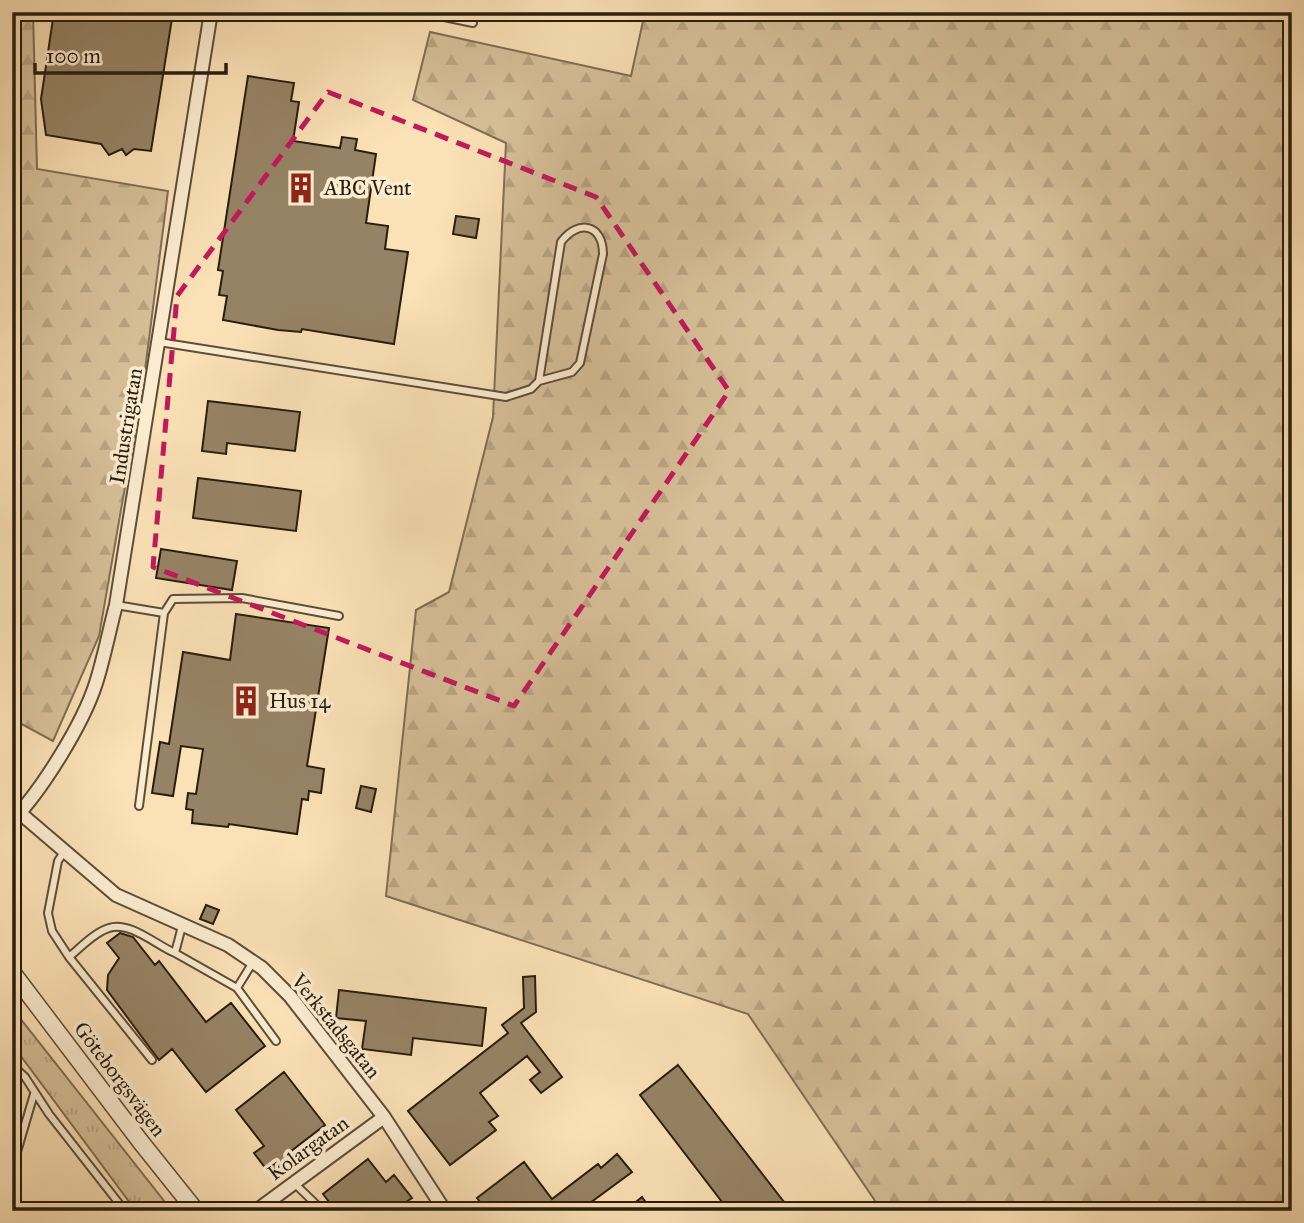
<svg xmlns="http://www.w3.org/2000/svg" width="1304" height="1223" font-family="'IM FELL Great Primer',serif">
<defs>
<pattern id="grass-tufts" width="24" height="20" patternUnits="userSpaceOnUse" patternTransform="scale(1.75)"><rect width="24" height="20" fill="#d7c099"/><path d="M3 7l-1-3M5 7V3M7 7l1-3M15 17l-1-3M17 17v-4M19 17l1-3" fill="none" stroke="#b9a583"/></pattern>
<pattern id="forest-firs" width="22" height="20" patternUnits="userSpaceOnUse" patternTransform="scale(1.75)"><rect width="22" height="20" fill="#d7c099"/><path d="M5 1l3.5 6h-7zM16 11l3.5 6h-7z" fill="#b9a583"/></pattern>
</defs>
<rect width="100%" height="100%" fill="#fbe1b6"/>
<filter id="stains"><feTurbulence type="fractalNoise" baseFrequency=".00286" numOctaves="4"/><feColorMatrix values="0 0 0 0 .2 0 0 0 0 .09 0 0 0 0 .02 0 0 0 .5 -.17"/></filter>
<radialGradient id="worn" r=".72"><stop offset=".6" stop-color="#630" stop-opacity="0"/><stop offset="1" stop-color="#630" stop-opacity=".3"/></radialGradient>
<!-- grass -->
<path fill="url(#grass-tufts)" stroke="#806e54" stroke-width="2" d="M12 1008 172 1211H136L17 1051 12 1050Z"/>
<!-- forest -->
<path fill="url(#forest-firs)" stroke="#806e54" stroke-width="2" d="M12 12H33L37 169 168 191 144 378 99 636 53 741 12 719Z
M645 12H1292V1211H882L748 1014 386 896 416 610 449 592 493 417 506 143 413 100 430 32 631 76Z"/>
<!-- building -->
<path fill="#968365" stroke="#281d0e" stroke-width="2" d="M54 12H173L151 151 134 149 126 155 122 149 109 155 101 144 46 135 41 99Z
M248 76 294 83 291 101 299 102 293 141 340 148 342 137 357 139 355 150 376 154 366 223 388 226 385 249 408 252 394 344 302 329 301 332 278 330 223 320 227 296 219 295 223 271 218 270Z
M456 216 479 219 476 238 453 234Z
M208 401 300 412 295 451 227 443 226 454 202 451Z
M198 478 301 491 296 531 193 518Z
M161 549 237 561 232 590 156 578Z
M236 614 329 628 307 766 324 769 321 793 309 791 308 800 302 799 297 834 229 824 228 827 192 823 193 810 186 809 188 793 196 794 203 749 181 746 173 796 152 793 160 742 169 744 183 652 230 660Z
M361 786 376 789 371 812 356 808Z
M206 905 219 910 213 924 200 919Z
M120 933 133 937 155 965 159 961 206 1022 231 1003 265 1046 206 1092 172 1049 159 1060 107 990 108 975 119 958 107 943Z
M535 976 536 1012 521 1023 562 1077 541 1093 530 1080 540 1072 527 1056 480 1093 498 1116 489 1122 496 1130 450 1165 408 1111 508 1033 502 1025 524 1008 523 977Z
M339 990 486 1008 482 1046 413 1038 411 1055 362 1049 366 1021 336 1018Z
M678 1065 791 1211H729L640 1095Z
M284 1072 325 1125 295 1148 289 1153 292 1157 270 1174 254 1153 264 1146 236 1110Z
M617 1154 632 1172 579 1211H487L477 1198 524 1162 552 1199 598 1164 601 1168Z
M368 1159 386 1182 394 1175 412 1198 403 1204 408 1211H336L323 1194Z
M642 1197 652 1211H625Z"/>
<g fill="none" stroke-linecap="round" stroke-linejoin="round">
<!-- service casing -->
<g stroke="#5d4e38" stroke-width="10">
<path id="service" d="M420 12 473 23
M159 342 506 397 531 389 539 381 572 372 580 363 603 254C603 224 578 219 561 242L539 381
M116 605 164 613 139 806
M164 613 173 599 242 598 339 616
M64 852 58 861 48 913 52 931 69 957 152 1060
M182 926 175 953 237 988 253 962
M69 957C80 948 95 932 109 928 130 921 156 945 175 953
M237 988 276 1041
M12 1065 25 1077 49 1114 125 1211
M12 1169 34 1094
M294 1183 323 1211"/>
</g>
<!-- minor casing -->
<g stroke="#5d4e38" stroke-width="16">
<path id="minor" d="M20 813 116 895 228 945 262 968 290 996 384 1117 445 1211
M12 821C42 790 83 724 96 683 104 658 109 631 116 605L211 12
M256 1211 384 1117"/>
</g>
<!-- tertiary casing -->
<g stroke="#5d4e38" stroke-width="19">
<path id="tertiary" d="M12 972 140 1141 196 1211"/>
</g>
<!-- service -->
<use href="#service" stroke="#fcecd0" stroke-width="6"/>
<!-- minor -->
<use href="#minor" stroke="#fcecd0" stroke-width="12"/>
<!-- tertiary -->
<use href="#tertiary" stroke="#fcecd0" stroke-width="16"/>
</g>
<!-- marked area -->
<path fill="none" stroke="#c2185b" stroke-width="5" stroke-dasharray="14 9" stroke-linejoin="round" d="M328 92 596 197 729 391 514 706 153 567 177 296Z"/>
<!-- icons -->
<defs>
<g id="building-bare" transform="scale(2.415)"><path d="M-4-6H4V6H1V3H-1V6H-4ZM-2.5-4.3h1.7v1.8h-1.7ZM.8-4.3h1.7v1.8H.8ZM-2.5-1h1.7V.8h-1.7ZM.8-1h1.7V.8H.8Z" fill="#8f2418" stroke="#fcecd0" stroke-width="2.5" paint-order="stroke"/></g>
</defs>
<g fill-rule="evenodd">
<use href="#building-bare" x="301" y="188"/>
<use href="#building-bare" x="246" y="701"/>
</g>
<g text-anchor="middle" stroke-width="7" stroke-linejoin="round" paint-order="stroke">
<!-- poi labels -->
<g font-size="21" fill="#281d0e" stroke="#fcecd0" text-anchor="start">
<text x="324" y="195">ABC Vent</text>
<text x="269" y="708">Hus 14</text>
</g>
<!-- street labels -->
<g font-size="21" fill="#281d0e" stroke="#fcecd0">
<text transform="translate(126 426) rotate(-81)" y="7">Industrigatan</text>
<text transform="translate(336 1026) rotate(51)" y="7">Verkstadsgatan</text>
<text transform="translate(120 1079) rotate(53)" y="7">Göteborgsvägen</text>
<text transform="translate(308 1148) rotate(-36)" y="7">Kolargatan</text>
</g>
</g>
<!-- margin -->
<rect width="1304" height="1223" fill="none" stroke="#fbe1b6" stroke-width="42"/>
<rect x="14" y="14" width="1276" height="1195" fill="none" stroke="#281d0e" stroke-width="3.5"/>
<rect x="21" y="21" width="1262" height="1181" fill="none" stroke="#281d0e" stroke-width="2"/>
<!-- scale -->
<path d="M35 63v10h191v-10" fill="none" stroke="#281d0e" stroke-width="3.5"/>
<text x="46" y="63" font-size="21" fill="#281d0e" stroke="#fcecd0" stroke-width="5" paint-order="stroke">100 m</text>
<rect width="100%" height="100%" filter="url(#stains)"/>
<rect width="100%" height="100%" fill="url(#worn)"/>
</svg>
